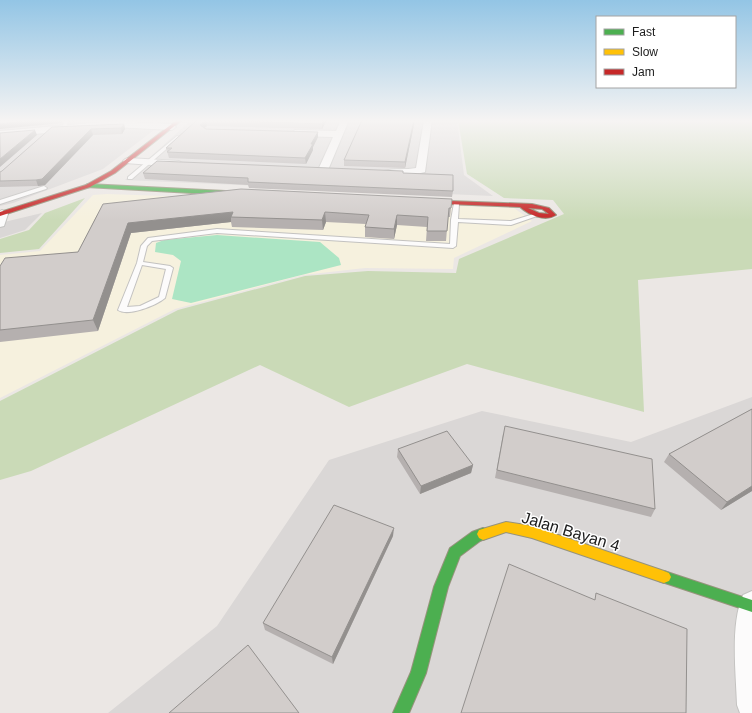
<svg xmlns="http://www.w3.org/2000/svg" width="752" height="713" font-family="Helvetica,sans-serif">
<rect width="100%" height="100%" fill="#ebe7e4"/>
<!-- residential -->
<path fill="#dad7d6" d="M0 120H167L103 169 13 203 0 206Z
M191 120H457L464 175 493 196 125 180Z
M42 213 25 230 0 238V223Z
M752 397V713H108L217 626 329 460 482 411 631 442Z"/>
<!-- education -->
<path fill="#f6f1de" d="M107 194 514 208 532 221 454 258 453 269 365 268 303 275 175 309 0 398V255L40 251 93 195Z"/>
<!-- forest -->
<path fill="#cadab7" d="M458 120H752V269L638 280 644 412 467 364 349 407 260 365 31 471 0 480V401L178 310 305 276 368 271 456 273 459 259 564 214 553 200 504 198 467 174Z
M85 198 39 249 0 253V239L29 230 45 213Z"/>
<!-- pitch -->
<path fill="#ace5c4" d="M217 235 320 242 339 258 341 265 191 303 172 299 181 261 173 255 155 252 156 243 164 240Z"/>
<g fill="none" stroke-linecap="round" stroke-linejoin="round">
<!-- lane casing -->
<g stroke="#c3c2c0" stroke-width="2">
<path id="lane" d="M64 120H68L67 127 65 128 63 127Z
M155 120H160L152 127H150V125Z
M177 136 180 137 132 179H128V177Z
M44 186 47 188 46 189 0 204V200Z
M454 203 459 204 458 219 511 221 537 213 540 215 511 225 458 222 456 246 453 248 217 233 152 241 147 246 143 262 170 266 173 268 165 298C157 305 128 317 118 310L137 263 141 246 148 238 217 229 450 244 451 220ZM142 265 166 269 159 297 140 306 127 307Z"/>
</g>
<!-- street casing -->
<g stroke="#c3c2c0" stroke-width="2">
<path id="street" d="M341 120H349L328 170 323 173 319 172 318 170 333 137 295 136 291 133 295 130 336 131Z
M424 120H432L425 172 408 176 384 175 383 173 384 171C395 168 406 170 416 168Z
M114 121 172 124 176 127 172 130 114 127 0 137V131Z
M128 158 179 161 184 164 179 167 125 163 123 161 125 159Z
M2 210 6 212 8 214 4 226 0 227V211Z
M752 591V713H740L737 705C736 673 730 624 743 595Z"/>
</g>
<!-- fast casing -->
<g stroke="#96937c" stroke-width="2">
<path id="fast" d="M88 184 245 192 248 194 245 196 86 187V185Z
M483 528 487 530 489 534 487 538 480 541 460 556 448 587 426 673 409 713H393L411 672 434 587 450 548 472 532Z
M664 571 752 600V612L659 581 657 577 659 573Z"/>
</g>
<!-- slow casing -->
<g stroke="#96937c" stroke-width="2">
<path id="slow" d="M506 522 532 526 664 571 669 573 671 577 669 581 664 583 532 538 506 532 483 540 479 538 477 534 479 530Z"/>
</g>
<!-- jam casing -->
<g stroke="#96937c" stroke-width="2">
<path id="jam" d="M177 120H182L115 173 90 187 0 216V212L86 185 111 171Z
M423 200 532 204 549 208 556 215C545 222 529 215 520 207L421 203 420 202ZM528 208 542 209 549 214 539 213Z"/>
</g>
<!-- lane -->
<use href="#lane" fill="#fcfbfb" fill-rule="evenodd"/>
<!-- street -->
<use href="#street" fill="#fcfbfb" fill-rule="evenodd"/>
<!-- fast -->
<use href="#fast" fill="#4caf50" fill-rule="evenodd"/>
<!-- slow -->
<use href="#slow" fill="#ffc107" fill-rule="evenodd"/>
<!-- jam -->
<use href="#jam" fill="#c62828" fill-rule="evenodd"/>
</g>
<!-- wall -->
<path fill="#b5b0af" d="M69 120H116L69 122Z
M197 120H327L322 129 207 126 204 128 206 129 318 132V137L313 147V150L306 164 169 158 166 148Z
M415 120 405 168 344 166V160Z
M124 124 125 129 122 134 93 135 45 185 38 186 0 187V172L2 171 52 127Z
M143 173H403L453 191 452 197 249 188 248 185 145 179Z
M452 199 450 217H448L446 241H426L427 227 397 225 394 239 365 237V227L366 224 326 222 323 230 232 227 231 222 131 233 98 331 0 342V266L78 252 103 204Z
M752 409V491L721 510 664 462 669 454Z
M503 434 655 509 651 517 495 478Z
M398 449 473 465 471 473 420 494 397 457Z
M393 536 333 664 265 630 263 623Z"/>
<!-- shaded-wall -->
<path fill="#93908e" d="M33 120H63L62 123 0 129V124Z
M206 120 207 126 202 130 200 125Z
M324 120H327L322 129V124Z
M414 120H415L405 168V162Z
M124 124 125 129 122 134 121 128Z
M91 129 93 135 45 185 38 186 36 180Z
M35 130 37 135 0 167V159Z
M318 132V137L313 147V150L306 164 305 158 311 144Z
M233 212 231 217V222L131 233 98 331 93 320 128 223Z
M325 212 326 222 323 230 322 220Z
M397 215V225L394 239V229Z
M473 465 471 473 420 494 421 486Z
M752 486V491L721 510 727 502Z
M394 528 393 536 333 664 332 657Z"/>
<!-- building -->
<path fill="#d2cdcb" stroke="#93908e" d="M0 120H33L0 124Z
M197 120H206L200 125 206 129 318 132 311 144H313L305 158 167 152 172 148H166Z
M214 120H324L322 124Z
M362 120H414L405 162 344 160Z
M124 124 121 128 91 129 42 179 36 180 0 181V172L2 171 52 127Z
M35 130 0 159V133Z
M157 161 403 171V173L453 175V191L248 182V178L143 173Z
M241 189 452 199 451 208H449L447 231H427L428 217 397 215 394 229 365 227 369 215 325 212 322 220 231 217 233 212 128 223 93 320 0 330V266L5 258 78 252 103 204Z
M752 409V486L727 502 669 454Z
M505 426 652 459 655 509 497 470Z
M447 431 473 465 421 486 398 449Z
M334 505 394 528 332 657 263 623Z
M509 564 595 600 596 593 687 629 686 713H461Z
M248 645 299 713H169Z"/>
<!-- sky -->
<linearGradient id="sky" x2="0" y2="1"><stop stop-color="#93c5e5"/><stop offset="0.55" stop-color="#f6f4f3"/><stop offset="1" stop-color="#f6f4f3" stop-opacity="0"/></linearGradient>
<rect width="752" height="220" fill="url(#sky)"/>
<g text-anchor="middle" stroke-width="3" stroke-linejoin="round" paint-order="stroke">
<!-- near-street labels -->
<g font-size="16" fill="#1c1c1c" stroke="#fff">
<text transform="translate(571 531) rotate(17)" y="6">Jalan Bayan 4</text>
</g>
</g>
<!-- legend -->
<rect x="596" y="16" width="140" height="72" fill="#ffffff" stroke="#a4a4a4"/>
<rect x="604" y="29" width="20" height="6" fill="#4caf50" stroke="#a4a4a4"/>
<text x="632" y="36" font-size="12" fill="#1c1c1c">Fast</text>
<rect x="604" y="49" width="20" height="6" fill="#ffc107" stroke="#a4a4a4"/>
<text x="632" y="56" font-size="12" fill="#1c1c1c">Slow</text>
<rect x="604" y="69" width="20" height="6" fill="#c62828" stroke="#a4a4a4"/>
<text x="632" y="76" font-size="12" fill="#1c1c1c">Jam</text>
</svg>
